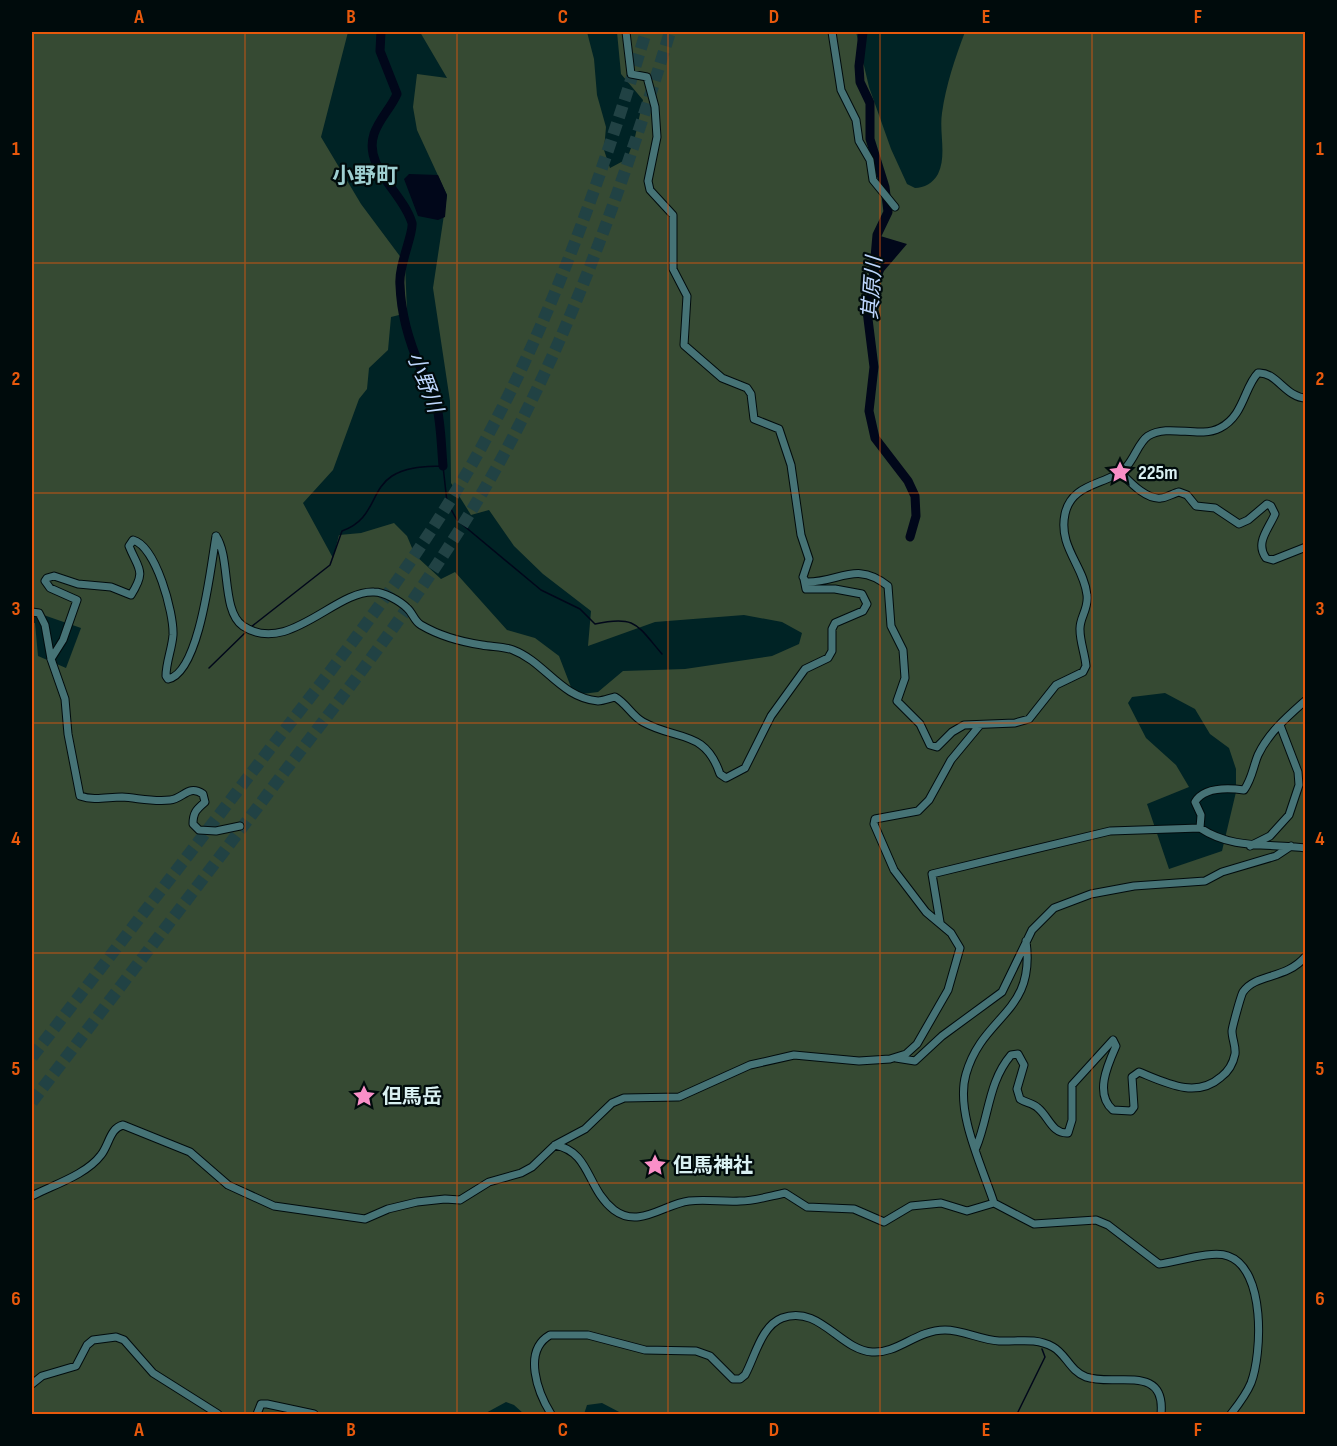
<svg xmlns="http://www.w3.org/2000/svg" width="1337" height="1446" font-family="'Sofia Sans Condensed','Noto Sans JP',sans-serif">
<rect width="100%" height="100%" fill="#002325"/>
<!-- forest -->
<path fill="#364a33" fill-rule="evenodd" d="M32 32H348L321 137 361 204 405 263 407 313 391 317 388 350 369 368 367 389 359 399 333 470 303 503 333 558 339 535 361 533 394 523 407 536 415 555 441 579 455 572 507 630 535 638 559 656 574 695 598 692 623 671 685 669 772 656 799 644 802 633 782 622 744 615 655 622 588 646 591 611 543 574 514 546 489 510 471 515 451 483 450 401 433 288 447 195 417 130 413 107 417 74 447 78 420 32H587L594 59 597 95 606 127 604 150 610 168 627 159 635 137 643 100 621 74 617 32H856L869 87 891 149 907 184 915 188C924 188 933 183 938 174 947 155 939 133 942 113 946 85 955 58 965 32H1305V1414H623L602 1403 587 1405 584 1414H524L514 1405 506 1402 484 1414H32V623H35L38 656 66 668 81 628 32 611ZM1165 693 1195 709 1210 734 1229 748 1236 769V792L1222 851 1169 869 1147 804 1189 787 1176 765 1146 738 1128 703 1132 697Z"/>
<!-- water -->
<path fill="#01071a" d="M409 174 438 175 447 195 445 217 438 220 418 216 404 179Z
M877 235 907 244 884 271 875 292 872 291Z"/>
<g fill="none" stroke-linecap="round" stroke-linejoin="round">
<!-- stream -->
<path stroke="#01071a" stroke-width="1.5" d="M251 627 330 565 342 531C375 520 370 490 392 476 408 466 426 467 443 466L447 502 457 520 541 590 580 609 595 624C636 615 637 625 662 654
M209 668 248 630
M1017 1414 1045 1357 1042 1349"/>
<!-- river -->
<path stroke="#01071a" stroke-width="9" d="M381 32 380 51 397 94C391 108 379 119 374 134 363 168 403 192 412 223 414 233 398 266 400 285 401 315 409 342 421 369 425 379 432 388 435 398 441 420 441 442 443 466
M863 32 859 66 860 82 870 103V139L885 187 888 212 877 235 872 291 867 311 874 367 869 411 875 438 908 481 915 496 916 516 910 537"/>
<!-- motorway-tunnel -->
<path stroke="#214244" stroke-width="12" stroke-dasharray="12 6" stroke-linecap="butt" d="M32 1057C111 955 190 853 269 750 341 658 414 565 472 464 550 327 600 181 646 32
M32 1102C116 992 201 882 285 771 363 670 443 567 504 454 577 319 625 178 670 32"/>
<!-- minor casing -->
<g stroke="#000b0d" stroke-width="9">
<path id="minor" d="M626 32 631 74 647 77 655 107 657 137 648 181 650 190 673 215V269L687 296 684 345 722 378 747 388 751 394 754 419 779 429 791 465 801 535 809 559 803 577 806 582C839 583 856 560 888 586L891 626 903 650 905 678 897 701 920 724 930 745 937 747 952 732 964 725 1015 723 1029 719 1056 685 1083 672 1086 666C1085 654 1080 642 1080 630 1079 618 1089 609 1087 595 1084 566 1058 547 1065 514 1072 481 1109 486 1127 466 1135 457 1139 442 1148 436 1169 423 1199 439 1220 428 1244 416 1244 387 1258 373 1276 371 1286 398 1306 398
M832 32 841 90 856 120 859 141 870 160 873 180 895 207
M1120 472C1130 482 1146 500 1161 498 1166 498 1174 493 1179 492L1187 495 1196 506 1215 508 1239 524 1248 520 1267 504 1271 506 1275 514C1268 530 1255 543 1266 558L1273 560 1306 547
M216 536C231 558 221 611 243 626 288 656 335 590 374 592 384 592 400 601 407 608 413 613 414 621 421 625 438 635 462 642 482 645 492 647 503 646 513 650 545 662 561 698 598 701 603 701 610 698 615 697 626 703 632 716 643 722 677 741 705 729 720 774L726 778 745 768 771 716 805 669 828 658 832 651V629L835 623 863 611 867 604 862 594 835 589H806L804 579
M32 612 39 613 45 625 51 659 65 699 68 734 80 796C95 801 107 797 122 797 138 798 153 802 170 800 183 799 188 784 203 794L205 802C197 809 193 812 193 824L199 830 216 831 240 826
M51 659 63 640 77 600 50 588 45 581 47 578 54 576 78 584 111 587 131 595C147 570 138 569 129 546L133 540C156 546 174 613 173 635 172 649 166 662 166 676L168 679C200 673 211 564 216 536
M1200 828C1233 850 1268 843 1306 848
M1250 846 1270 836 1289 815 1299 785 1298 772 1280 725
M940 922 932 874 1110 831 1200 828 1201 815 1195 802C1204 787 1229 788 1244 790 1252 779 1253 767 1258 755 1269 732 1288 716 1306 700
M1026 941C1036 1014 983 1014 966 1074 955 1112 982 1166 994 1203L1034 1224 1096 1220 1108 1225 1159 1264C1177 1262 1212 1250 1228 1256 1266 1269 1262 1354 1251 1383 1246 1395 1238 1405 1231 1414
M896 1058 915 1061 942 1036 1002 992 1032 930 1054 908 1091 894 1134 886 1205 881 1222 872 1276 856 1291 846
M555 1145C591 1152 586 1188 614 1210 639 1229 664 1204 689 1201 706 1199 723 1202 740 1201 755 1201 770 1196 785 1193L807 1207 854 1209 884 1222 911 1206 941 1203 967 1211 994 1203
M976 1148C989 1117 988 1082 1011 1055L1018 1054 1024 1065 1017 1089 1020 1099C1026 1103 1033 1103 1038 1108 1049 1117 1052 1134 1068 1133L1072 1120V1085L1113 1040 1116 1046C1108 1064 1094 1094 1113 1110L1131 1111 1134 1107 1132 1077 1139 1072C1166 1083 1196 1099 1221 1077 1229 1071 1233 1064 1235 1054 1236 1046 1232 1039 1232 1031 1232 1028 1241 995 1243 992 1256 973 1286 980 1306 956
M32 1196C53 1185 86 1175 101 1155 109 1145 110 1128 123 1125L190 1152 228 1185 274 1206 365 1219 388 1209 417 1202 445 1199 460 1200 489 1182 521 1173 532 1167 555 1145 585 1129 612 1103 624 1098 679 1097 750 1065 794 1055 859 1061 890 1059 906 1054 917 1044 948 990 960 948 951 933 926 912 894 870 874 824 875 819 918 811 929 800 951 760 980 725
M32 1384 42 1376 76 1366 87 1345 93 1340 116 1337 124 1340 153 1373 218 1414
M257 1414 261 1404H267L314 1414
M551 1414C538 1393 522 1351 550 1335H588L645 1350 696 1351 710 1356 733 1379H740L745 1375C755 1357 761 1326 782 1318 819 1304 840 1350 872 1352 898 1354 916 1330 945 1330 963 1330 981 1340 999 1341 1017 1342 1035 1337 1053 1347 1066 1354 1070 1371 1086 1377 1114 1387 1166 1363 1161 1414"/>
</g>
<!-- minor -->
<use href="#minor" stroke="#467376" stroke-width="7"/>
</g>
<!-- grid -->
<path fill="none" stroke="#e8590c" stroke-width="1.5" stroke-opacity="0.55" d="M245 32V1414M457 32V1414M668 32V1414M880 32V1414M1092 32V1414M32 263H1306M32 493H1306M32 723H1306M32 953H1306M32 1183H1306"/>
<!-- icons -->
<defs>
<g id="sight-bare" transform="scale(1.8)"><path d="M0-6L1.8-2.2L6-1.7L2.9 1.2L3.7 5.4L0 3.3L-3.7 5.4L-2.9 1.2L-6-1.7L-1.8-2.2Z" fill="#fa8fc8" stroke="#000b0c" stroke-width="2.5" paint-order="stroke"/></g>
</defs>
<g fill-rule="evenodd">
<use href="#sight-bare" x="1120" y="472"/>
<use href="#sight-bare" x="364" y="1096"/>
<use href="#sight-bare" x="655" y="1165"/>
</g>
<g text-anchor="middle" stroke-width="4.5" stroke-linejoin="round" paint-order="stroke">
<!-- poi labels -->
<g font-size="20" font-weight="bold" fill="#d9f0f1" stroke="#000b0c" text-anchor="start">
<text x="1138" y="479">225m</text>
<text x="382" y="1103">但馬岳</text>
<text x="673" y="1172">但馬神社</text>
</g>
<!-- water labels -->
<g font-size="21" font-style="italic" fill="#bdd6fd" stroke="#000b0c">
<text transform="translate(872 288) rotate(-86)" y="7">其原川</text>
<text transform="translate(425 382) rotate(69)" y="7">小野川</text>
</g>
<!-- quarter labels -->
<g font-size="22" font-weight="bold" fill="#9fcfd1" stroke="#000b0c">
<text x="365" y="183">小野町</text>
</g>
</g>
<!-- border -->
<rect width="1337" height="1446" fill="none" stroke="#000b0c" stroke-width="66"/>
<rect x="33" y="33" width="1271" height="1380" fill="none" stroke="#e8590c" stroke-width="2"/>
<g font-size="20" text-anchor="middle" font-weight="bold" fill="#e8590c">
<text x="139" y="23">A</text>
<text x="351" y="23">B</text>
<text x="563" y="23">C</text>
<text x="774" y="23">D</text>
<text x="986" y="23">E</text>
<text x="1198" y="23">F</text>
<text x="16" y="155">1</text>
<text x="1320" y="155">1</text>
<text x="16" y="385">2</text>
<text x="1320" y="385">2</text>
<text x="16" y="615">3</text>
<text x="1320" y="615">3</text>
<text x="16" y="845">4</text>
<text x="1320" y="845">4</text>
<text x="16" y="1075">5</text>
<text x="1320" y="1075">5</text>
<text x="16" y="1305">6</text>
<text x="1320" y="1305">6</text>
<text x="139" y="1436">A</text>
<text x="351" y="1436">B</text>
<text x="563" y="1436">C</text>
<text x="774" y="1436">D</text>
<text x="986" y="1436">E</text>
<text x="1198" y="1436">F</text>
</g>
</svg>
